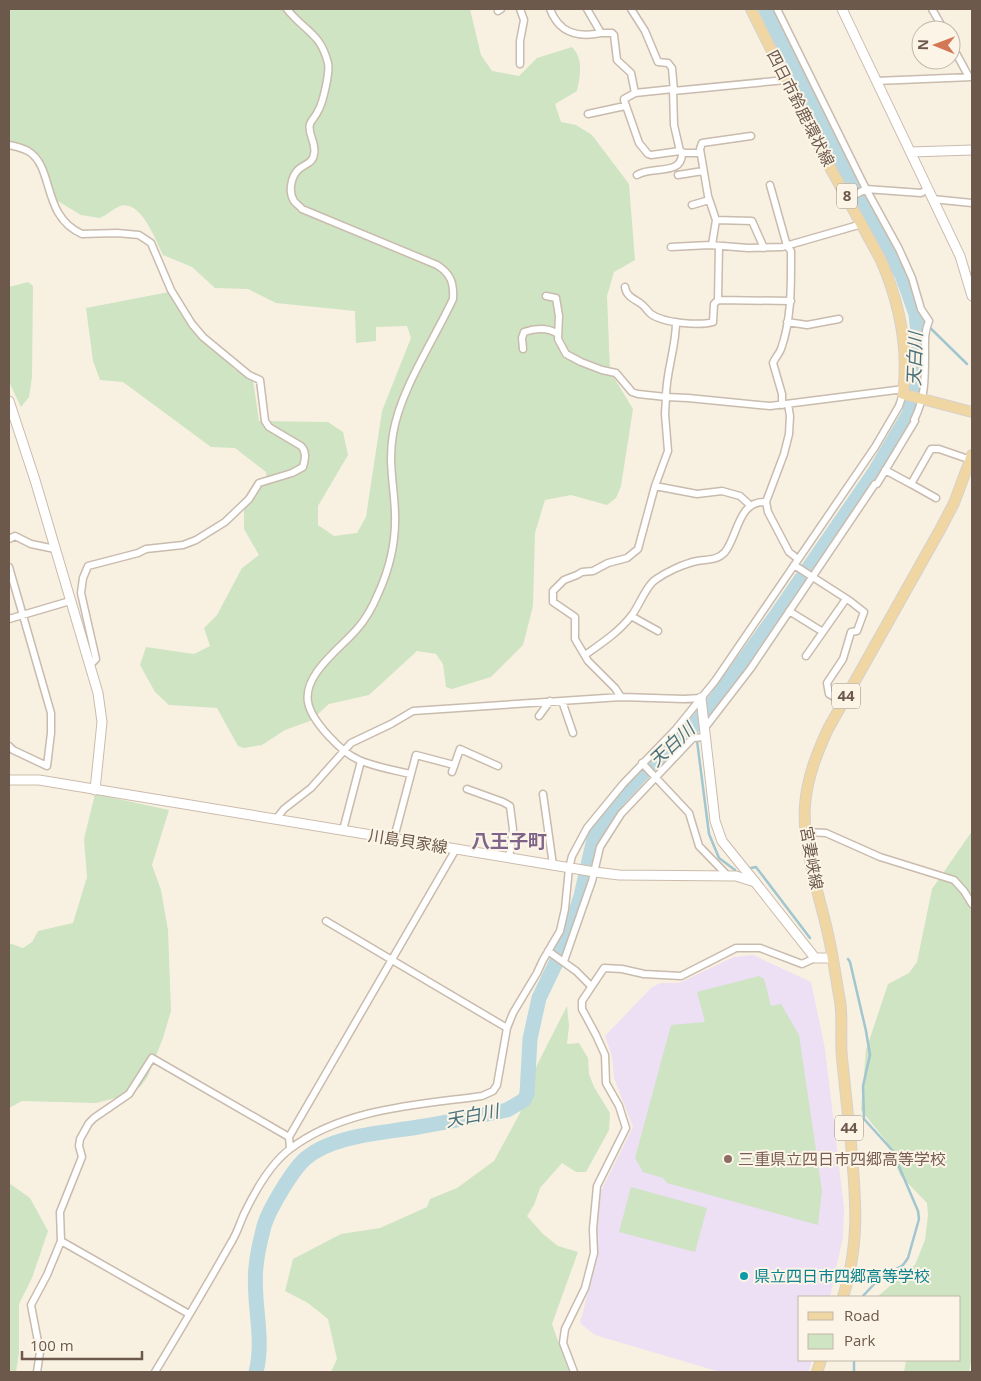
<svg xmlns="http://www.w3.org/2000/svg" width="981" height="1381" font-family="'Open Sans','Noto Sans JP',sans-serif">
<rect width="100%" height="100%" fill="#f8f1e2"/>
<!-- education -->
<path fill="#eddff4" d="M753 955 811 982 825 1049 844 1208 843 1237 830 1297H800V1360H812L808 1372H720L595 1335 580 1323 598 1254 597 1233 600 1193 633 1127 614 1078 612 1056 605 1036 651 988 660 983H679L734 957Z"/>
<!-- green -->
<path fill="#cee4c3" d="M9 9H470L481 55 492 71 519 76 537 58 572 47C584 59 580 76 577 91L555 104 561 122 576 125 592 135 629 184 635 260 614 272 607 296 610 371 633 409 621 486 616 498 607 505 571 495 545 500 535 533 533 606 523 645 491 677 452 689 446 687 443 664 436 654 417 651 369 695 329 704 310 721 285 730 262 745 244 748 238 746 217 708 169 705 155 692 140 665 146 647 194 654 210 646 204 628 217 615 242 568 259 555 244 529V509L267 478 266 472 235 448 211 447 123 382 100 380 93 361 86 308 169 292 234 369 253 380 259 421 328 422 343 432 348 455 318 506V525L334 536 357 533 366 517 382 411 411 338 407 326 376 327V341L356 343 355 311 276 303 248 289 215 288 192 267 163 255C156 241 141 199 120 206 113 209 107 215 100 218L81 215 46 194 44 169 34 154 9 140Z
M28 282 33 286 32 377 29 397 21 407 9 382V287Z
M95 794 169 810 152 865 161 890 168 930 171 1011 163 1038 148 1076 141 1086 131 1094 96 1103 22 1101 9 1108V943L23 948 32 942 38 931 73 923 87 877 84 839Z
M972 831V1357L969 1372H904L906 1360H960V1297H877L915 1265 925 1240 928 1215 927 1203 900 1175 886 1141 861 1110 866 1050 888 984 909 973 917 962 932 889Z
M759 976 764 979 771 1006 781 1004 799 1035 822 1191 818 1225 667 1183 663 1178 643 1172 635 1158 671 1025 705 1022 697 992Z
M567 1006 569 1026 567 1044 579 1043 588 1058 589 1074 594 1087 610 1113 609 1130 586 1172H576L562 1163 540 1188 534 1205 527 1216 543 1234 558 1246 578 1252 552 1324 569 1372H331L337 1359 328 1319 308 1303 285 1291 293 1259 341 1234 380 1228 427 1207 430 1199 457 1188 494 1161 520 1113 537 1065Z
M9 1183 30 1198 48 1231 32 1278 19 1304V1353L16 1372H9Z
M631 1187 707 1208 695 1252 619 1232Z"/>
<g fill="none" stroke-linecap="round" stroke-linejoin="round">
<!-- stream -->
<path stroke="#a1c6cf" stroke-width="2.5" d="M916 314 967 364
M695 725 709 834 719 858 735 870
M751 868 756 867 810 938
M848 959 850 962 866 1031 870 1055 863 1086 864 1119 892 1150 918 1211 919 1219 908 1258 903 1265 879 1279 862 1297
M854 1372V1360"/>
<!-- river -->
<path stroke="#b9d8df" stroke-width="15" d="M256 1372C265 1337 252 1302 256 1267 257 1253 261 1238 264 1226 269 1209 293 1169 306 1158 333 1135 383 1133 418 1127 448 1122 478 1116 507 1110L524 1100 527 1094 530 1039 539 998 567 940 581 896 594 839 616 802 653 762 679 744 716 699 777 614 874 473 909 414 919 378V342L916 314 902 275 841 162 766 9"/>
<!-- minor casing -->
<g stroke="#c9bbad" stroke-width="9">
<path id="minor" d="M287 9C304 31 320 32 328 63 330 72 323 103 318 111 316 116 312 119 310 124 307 134 317 143 314 154 313 163 305 164 299 169 291 176 288 192 294 201 296 204 300 206 302 209L437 265C451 274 454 283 453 299 434 340 400 390 393 434 388 463 394 484 395 513 396 541 390 568 378 594 373 606 366 619 357 629 341 648 303 674 308 702 311 721 342 753 359 760 375 767 394 770 410 774
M520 9 524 20 520 41V64
M550 9C559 33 577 38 601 33
M587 9 601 33H612L614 35 617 60 631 73 635 93 673 89 674 125 680 151 684 153H700
M631 9 645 31 658 62 668 63 672 68 674 91
M932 9 944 30
M498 11 501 9
M951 44 969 77
M876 81 972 77
M673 91 786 80
M635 93 624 99V100L639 143 648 154 651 155 680 151
M588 114 625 106
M9 145C14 146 22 148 28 151 55 167 41 216 82 234L117 233 139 235 151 243 171 290 192 324 203 337 249 375 260 380 265 421 269 427 301 446C307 452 305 459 303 467L292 473 259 483 249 499 225 522 196 540 183 545 146 549 138 553 88 566 83 578 81 593 96 659 90 665
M637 175C652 165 683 177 682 152
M678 175 703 171
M770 185 787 246 791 251C791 284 792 318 781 349 779 354 775 358 773 363L782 394V405
M849 198 866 189 921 193 928 189
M932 199 972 203
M692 205 709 200
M716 220 752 221 764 248
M712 245 716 220 708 196 700 149 702 143 751 136
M671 247 710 245 748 248 782 247 862 224
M625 287C626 296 634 299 640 303 645 306 647 311 651 314 663 323 700 326 713 322L714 304 718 300 719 246
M546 296 556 298 559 316 558 339 566 354 581 362 602 370 616 373 632 392 638 394 666 397C666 371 676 348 676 322
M718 300 791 301
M787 322 807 325 839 319
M523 349 522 338 524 332C536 328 547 327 558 334
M788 404 790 416 789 434 784 454 766 502 768 512 789 552 798 559
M885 470 911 484 931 449H939L971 460
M911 484 936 498
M655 486 697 494 722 491 740 496 751 506
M9 539 15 536 31 544 55 549
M794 565 850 601 864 612 857 631 851 632 843 659 827 683 829 694 843 702
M9 567 51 713V733L47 766 13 750 9 746
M789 611 823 632
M631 616 658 631
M9 619 70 601
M585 655C602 643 619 632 632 615 639 606 646 586 655 580 666 572 683 564 697 561 707 559 717 561 725 552 738 536 738 500 766 502
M806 656 846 599
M621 697 615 688 588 661 575 639V617L553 602V591L564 580 577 575 582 572 593 571 608 563 627 558 638 549 655 486 668 451 665 414 666 397 688 398 770 406 904 389
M562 701 573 733
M539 716 550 701
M704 729 751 668 875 484H877L915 421 914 420C925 398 925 380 925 355 925 343 924 332 929 321L921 309 912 278 899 249 866 189 777 9
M642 763 689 813 699 846 728 876
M452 772 460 749 498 766
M467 789 503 802 510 806 513 829 509 858
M543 794 553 865
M276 819 284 809 311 788 351 743 391 724 413 711 621 697 684 699 701 698
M343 830 361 761
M806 832 826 833 880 857 954 880 964 891 972 904
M394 838 416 755 454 765
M326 921 507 1028
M548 951 576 971 591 986
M564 961 592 881 600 847 621 814 693 738 705 737
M290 1148 289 1137 456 849
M61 1241 189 1314
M37 1372 40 1352 31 1305 47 1275 61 1241 60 1212 82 1157 79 1146 80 1139 89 1123 94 1118 129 1094 152 1058 289 1137
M155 1372C181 1329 207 1285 232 1241 237 1233 240 1223 244 1214 255 1191 270 1164 290 1149 344 1108 418 1105 482 1096L493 1091 497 1085 507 1028 513 1013 537 973 543 960 560 931 565 909 569 868 572 856 587 828 623 784 676 729 715 681 875 447 899 406 903 394
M574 1372 563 1343 565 1329 585 1288 594 1253 593 1229 597 1186 626 1128 619 1106 606 1083 605 1055 596 1035 582 1009V1001L604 968 622 969 644 974 681 976 736 948H760L802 964 815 958"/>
</g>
<!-- tertiary casing -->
<g stroke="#c9bbad" stroke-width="11">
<path id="tertiary" d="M842 9 960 256 972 296
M911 152 972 150
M9 401 35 480 98 693 102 722 95 790
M701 698 715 821 722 841 755 882"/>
</g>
<!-- secondary casing -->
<g stroke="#ccbbab" stroke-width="11">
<path id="secondary" d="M9 780H39L595 872 619 875 736 876 755 882 815 958H831"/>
</g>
<!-- primary casing -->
<g stroke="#d6d1cd" stroke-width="12">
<path id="primary" d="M751 9 826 160 881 260C900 304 909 347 903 394L972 412
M843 1297C860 1243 856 1200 851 1144 848 1115 845 1087 842 1058 840 1039 843 1019 840 1001 836 979 833 956 828 934 819 893 802 848 805 805 807 778 817 753 828 729L941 528 954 503 972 455
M817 1372 821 1360"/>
</g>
<!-- minor -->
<use href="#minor" stroke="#fff" stroke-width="6"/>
<!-- tertiary -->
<use href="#tertiary" stroke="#fff" stroke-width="9"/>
<!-- secondary -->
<use href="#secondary" stroke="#fff" stroke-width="9"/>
<!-- primary -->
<use href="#primary" stroke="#f0d6a2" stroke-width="10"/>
</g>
<!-- markers -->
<circle fill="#8d6e63" stroke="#fcf5e7" stroke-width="2" cx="728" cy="1159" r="5"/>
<circle fill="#0f9aa8" stroke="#fcf5e7" stroke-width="2" cx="744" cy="1276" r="5"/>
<g text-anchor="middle" stroke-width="4" stroke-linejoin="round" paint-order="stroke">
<!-- shield labels -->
<g fill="#fcf5e7" stroke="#97887a" stroke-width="1">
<rect x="837" y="183.5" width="20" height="25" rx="4"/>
<rect x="832" y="683.5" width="28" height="25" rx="4"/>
<rect x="835" y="1115.5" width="28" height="25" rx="4"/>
</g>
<g font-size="15" font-weight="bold" fill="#6c594c">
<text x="847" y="201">8</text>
<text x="846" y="701">44</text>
<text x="849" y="1133">44</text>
</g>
<!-- street labels -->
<g font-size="16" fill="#6c594c" stroke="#fcf5e7">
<text transform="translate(801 108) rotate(63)" y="6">四日市鈴鹿環状線</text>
<text transform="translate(408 841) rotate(9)" y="6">川島貝家線</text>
<text transform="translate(812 858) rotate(80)" y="6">宮妻峡線</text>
</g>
<!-- education labels -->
<g font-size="16" fill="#785e54" stroke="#fcf5e7" text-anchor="start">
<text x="738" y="1165">三重県立四日市四郷高等学校</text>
</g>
<!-- culture labels -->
<g font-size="16" fill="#0d838f" stroke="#fcf5e7" text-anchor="start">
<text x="754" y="1282">県立四日市四郷高等学校</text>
</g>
<!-- water labels -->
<g font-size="18" font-style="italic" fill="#49727d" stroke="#fcf5e7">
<text transform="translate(915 359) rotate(-88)" y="6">天白川</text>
<text transform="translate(672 745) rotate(-43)" y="6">天白川</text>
<text transform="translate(472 1116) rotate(-11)" y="6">天白川</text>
</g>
<!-- quarter labels -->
<g font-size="19" font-weight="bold" fill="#7e6489" stroke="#fcf5e7">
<text x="509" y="848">八王子町</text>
</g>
</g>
<!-- border -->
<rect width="981" height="1381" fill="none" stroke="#6c594c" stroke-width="20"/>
<!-- legend -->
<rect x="798" y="1296" width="162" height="65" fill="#fcf5e7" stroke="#c2b7a9"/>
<rect x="808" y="1312" width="25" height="8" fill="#f0d6a2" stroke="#c2b7a9"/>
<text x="844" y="1321" font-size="15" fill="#6c594c">Road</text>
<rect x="808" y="1334" width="25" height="15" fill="#cee4c3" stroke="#c2b7a9"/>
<text x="844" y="1346" font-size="15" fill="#6c594c">Park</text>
<!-- north arrow -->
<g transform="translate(936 45) rotate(271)"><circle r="24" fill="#fcf5e7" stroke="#c2b7a9"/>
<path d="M0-4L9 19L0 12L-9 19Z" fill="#d47755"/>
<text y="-8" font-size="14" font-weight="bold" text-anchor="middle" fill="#6c594c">N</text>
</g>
<!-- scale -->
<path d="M22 1351v8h120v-8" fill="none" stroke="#6c594c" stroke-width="2.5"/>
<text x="30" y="1351" font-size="15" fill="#6c594c" stroke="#fcf5e7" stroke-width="4" paint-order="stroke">100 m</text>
</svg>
